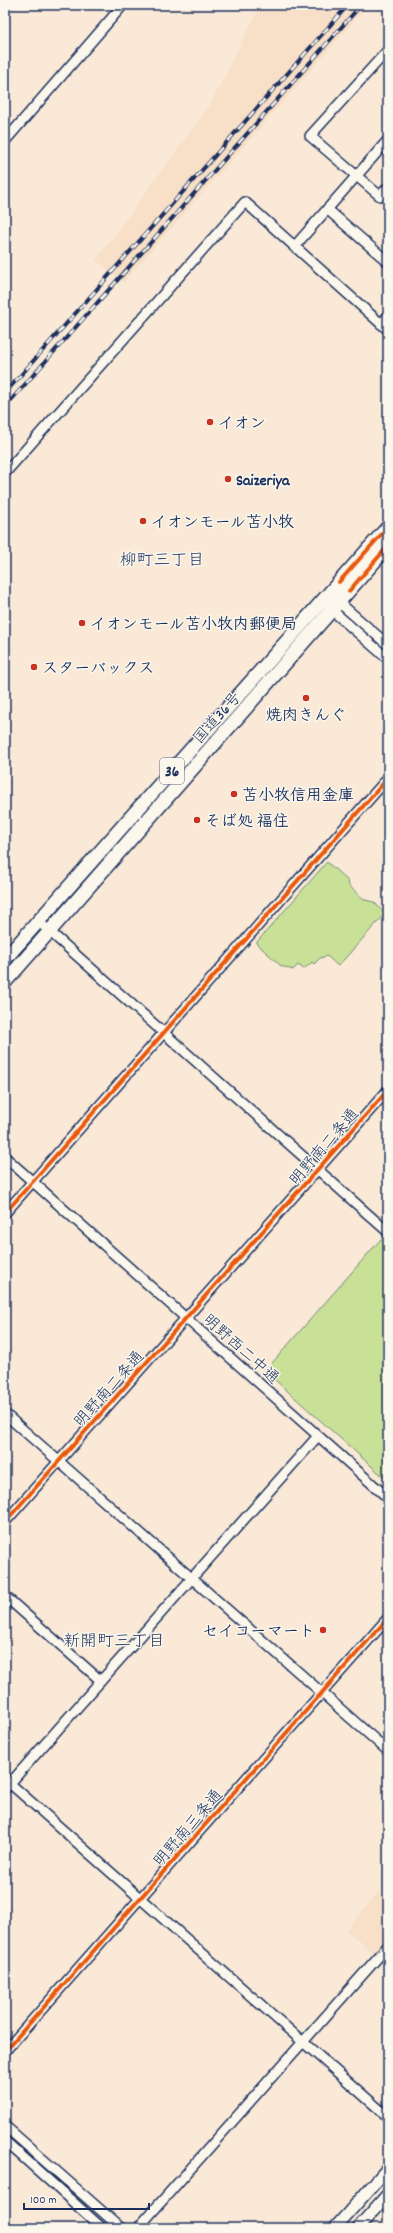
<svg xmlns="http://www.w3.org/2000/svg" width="393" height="2233" font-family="Dekko,'Klee One',sans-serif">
<rect width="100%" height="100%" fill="#f9e9d6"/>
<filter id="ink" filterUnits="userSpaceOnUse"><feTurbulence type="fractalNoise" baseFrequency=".025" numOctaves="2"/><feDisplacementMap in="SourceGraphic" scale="8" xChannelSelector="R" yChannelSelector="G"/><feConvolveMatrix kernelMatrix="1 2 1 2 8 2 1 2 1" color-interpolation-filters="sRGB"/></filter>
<g filter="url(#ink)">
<!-- built -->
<path fill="#f8dfc7" d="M261 5H368L124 282 96 260 209 107Z
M379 1892 388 1899V1938L374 1954 346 1930Z"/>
<!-- green -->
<path fill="#c9e197" stroke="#72887a" d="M327 862 348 881 349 886 365 900 374 902 385 914 338 966 327 956 320 958 314 964 312 962 304 969 298 965 293 970 281 966 256 943Z
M381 1239 388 1245V1481L265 1371Z"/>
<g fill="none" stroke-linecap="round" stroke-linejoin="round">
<!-- minor casing -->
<g stroke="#1b2f5e" stroke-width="12">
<path id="minor" d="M388 50 310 136 380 196 388 187
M5 141 123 5
M327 209 388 262
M294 247 388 140
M381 324 388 316
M5 473 245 202 388 330
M334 598 388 645
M327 606 388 659
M39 922 388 1232
M5 1157 388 1498
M5 1213 388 778
M5 1414 388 1751
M5 1522 388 1090
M5 1596 101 1681
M5 1779 388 2117
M5 1789 318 1436
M5 2051 388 1618
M5 2126 121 2228
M5 2141 102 2228
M138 2228 388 1946"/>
</g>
<!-- major casing -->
<g stroke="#1b2f5e" stroke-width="14">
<path id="major" d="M335 2228 388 2168
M358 2228 388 2194"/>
</g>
<!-- highway casing -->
<g stroke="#1b2f5e" stroke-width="16">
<path id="highway" d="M5 959 388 527
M5 982 388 546"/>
</g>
<!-- minor -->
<use href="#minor" stroke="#fbf7ec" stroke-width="9"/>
<!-- major -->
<use href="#major" stroke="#fbf7ec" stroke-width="11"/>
<!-- highway -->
<use href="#highway" stroke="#fbf7ec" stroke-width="13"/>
<!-- rail casing -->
<g stroke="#1b2f5e" stroke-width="4">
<path id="rail" d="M5 393 348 5
M5 407 361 5"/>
</g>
<!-- rail -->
<use href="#rail" stroke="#fbf7ec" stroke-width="2.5" stroke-dasharray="8" stroke-linecap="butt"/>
<!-- cycleway casing -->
<g stroke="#fbf7ec" stroke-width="6">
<path id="cycleway" d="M339 582 388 527
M349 591 388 546
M5 1213 388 778
M5 1522 388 1090
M5 2051 388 1618"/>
</g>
<!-- cycleway -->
<use href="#cycleway" stroke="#e8590c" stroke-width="4"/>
</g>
</g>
<!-- markers -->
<g fill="#c8321e" stroke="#fbf7ec" stroke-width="1.5">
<circle cx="210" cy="422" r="4"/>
<circle cx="228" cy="479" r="4"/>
<circle cx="143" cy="521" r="4"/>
<circle cx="82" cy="623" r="4"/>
<circle cx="34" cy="667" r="4"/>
<circle cx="306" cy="698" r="4"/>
<circle cx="234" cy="794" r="4"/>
<circle cx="197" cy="820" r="4"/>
<circle cx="323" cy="1630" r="4"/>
</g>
<g text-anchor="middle" stroke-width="3" stroke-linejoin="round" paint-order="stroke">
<!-- shield labels -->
<rect fill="#fbf7ec" stroke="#5e6b89" stroke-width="1" x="160" y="758" width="24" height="26" rx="3"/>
<g font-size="15" font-weight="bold" fill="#1b2f5e">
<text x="172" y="776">36</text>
</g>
<!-- poi labels -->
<g font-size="16" font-weight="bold" fill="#1b2f5e" stroke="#fbf7ec" text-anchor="start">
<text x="218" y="428">イオン</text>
<text x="236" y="485">Saizeriya</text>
<text x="151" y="527">イオンモール苫小牧</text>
<text x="90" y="629">イオンモール苫小牧内郵便局</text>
<text x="42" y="673">スターバックス</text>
<text x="306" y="720" text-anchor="middle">焼肉きんぐ</text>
<text x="242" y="800">苫小牧信用金庫</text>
<text x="205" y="826">そば処 福住</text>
<text x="315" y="1636" text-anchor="end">セイコーマート</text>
</g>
<!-- street labels -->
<g font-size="16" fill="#1b2f5e" stroke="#fbf7ec">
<text transform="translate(216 717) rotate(-48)" y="6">国道36号</text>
<text transform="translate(323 1146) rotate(-49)" y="6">明野南二条通</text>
<text transform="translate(242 1348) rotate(42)" y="6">明野西二中通</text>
<text transform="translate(108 1388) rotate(-48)" y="6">明野南二条通</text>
<text transform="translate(187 1827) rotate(-49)" y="6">明野南三条通</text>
</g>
<!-- neighbourhood labels -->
<g font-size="17" fill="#1b2f5e" stroke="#fbf7ec">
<text x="162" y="565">柳町三丁目</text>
<text x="114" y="1646">新開町三丁目</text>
</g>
</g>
<!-- margin -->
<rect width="393" height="2233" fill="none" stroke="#fbf7ec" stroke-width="20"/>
<rect x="10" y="10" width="373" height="2213" fill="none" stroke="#1b2f5e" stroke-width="1.5" filter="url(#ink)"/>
<!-- scale -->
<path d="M24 2203v6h125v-6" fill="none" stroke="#1b2f5e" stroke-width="2"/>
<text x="30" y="2203" font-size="12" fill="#1b2f5e" stroke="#fbf7ec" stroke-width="3" paint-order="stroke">100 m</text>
</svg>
